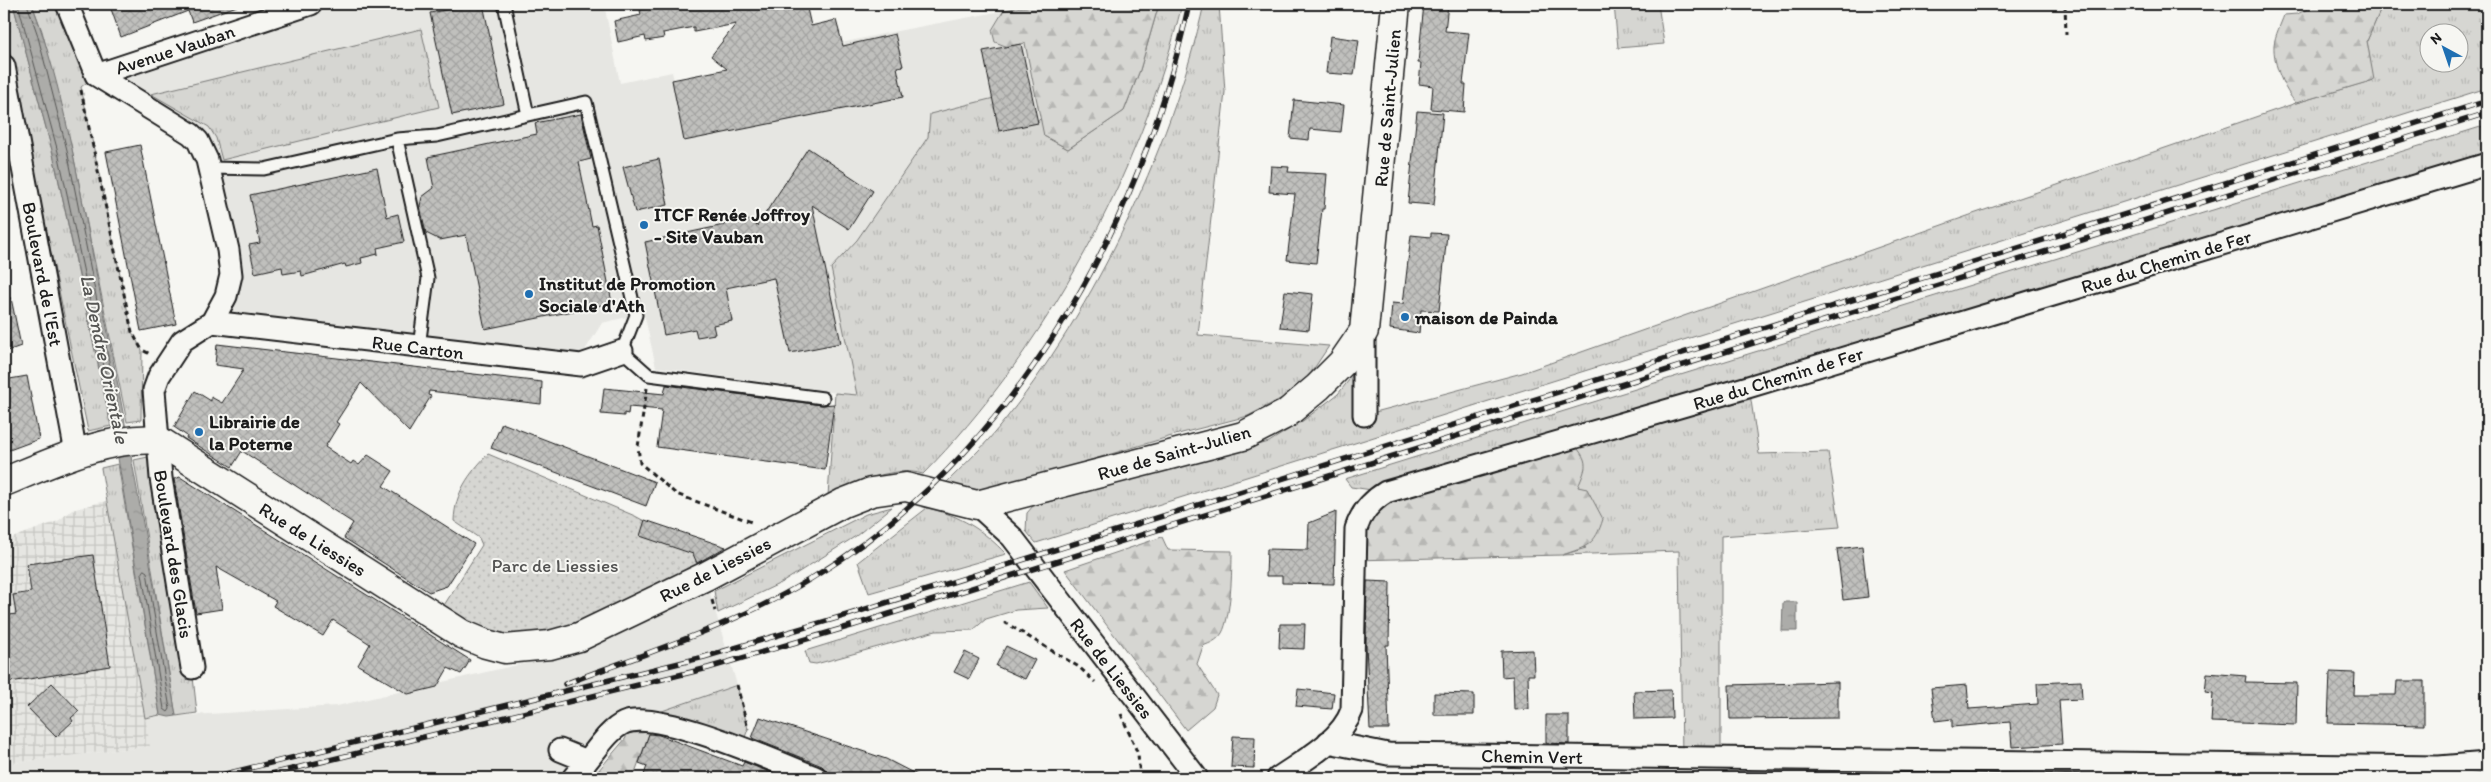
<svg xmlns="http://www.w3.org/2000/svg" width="2491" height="782" font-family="Itim,sans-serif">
<defs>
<pattern id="industrial-grid" width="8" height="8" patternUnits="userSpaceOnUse" patternTransform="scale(1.25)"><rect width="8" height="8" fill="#e6e6e2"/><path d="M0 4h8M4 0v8" fill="none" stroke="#c5c5c1"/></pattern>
<pattern id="grass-tufts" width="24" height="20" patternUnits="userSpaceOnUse" patternTransform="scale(1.25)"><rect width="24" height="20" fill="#d6d6d2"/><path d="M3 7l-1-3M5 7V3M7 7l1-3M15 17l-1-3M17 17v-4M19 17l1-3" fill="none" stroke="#b7b7b4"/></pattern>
<pattern id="forest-firs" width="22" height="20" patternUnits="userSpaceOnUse" patternTransform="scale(1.25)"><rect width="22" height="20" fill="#d6d6d2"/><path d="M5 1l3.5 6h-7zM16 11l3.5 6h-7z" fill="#b7b7b4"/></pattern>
<pattern id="park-dots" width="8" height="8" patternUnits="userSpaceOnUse" patternTransform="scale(1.25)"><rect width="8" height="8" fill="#d6d6d2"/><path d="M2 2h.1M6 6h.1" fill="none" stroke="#b7b7b4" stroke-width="1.8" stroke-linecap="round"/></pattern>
<pattern id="water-ripples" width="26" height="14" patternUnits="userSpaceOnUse" patternTransform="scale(1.25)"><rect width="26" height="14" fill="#acaca9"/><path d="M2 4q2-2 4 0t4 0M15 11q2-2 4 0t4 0" fill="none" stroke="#939391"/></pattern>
<pattern id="building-cross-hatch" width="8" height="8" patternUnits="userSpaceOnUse" patternTransform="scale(1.25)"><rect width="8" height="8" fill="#c0c0bd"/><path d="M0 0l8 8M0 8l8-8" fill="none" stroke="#a4a4a2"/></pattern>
</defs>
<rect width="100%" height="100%" fill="#f6f6f2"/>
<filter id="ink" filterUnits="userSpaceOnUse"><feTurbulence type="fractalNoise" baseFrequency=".02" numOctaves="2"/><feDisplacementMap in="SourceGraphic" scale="10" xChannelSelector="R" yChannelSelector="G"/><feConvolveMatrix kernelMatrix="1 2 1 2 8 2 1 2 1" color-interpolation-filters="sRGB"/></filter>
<g filter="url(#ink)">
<!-- built -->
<path fill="#e6e6e2" d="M311 4H604L620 83 672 72 674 80 887 33 1039 4H1159L1140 70 1124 111 858 396 656 367 644 313 602 323 582 355 212 322 226 296 207 160 96 75Z
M709 590 737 685 636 720 565 778H4V764L149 746 145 718 160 715 176 716 337 706 535 661 589 645Z"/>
<!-- industrial -->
<path fill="url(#industrial-grid)" d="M109 500 150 746 4 764V541L58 521 72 510Z"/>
<!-- grass -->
<path fill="url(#grass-tufts)" stroke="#797977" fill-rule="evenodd" d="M4 4H13L53 154 111 426 88 431 4 25Z
M32 4H67L96 75 81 87 132 332 142 350 141 420 127 422 72 149 42 31Z
M1159 4H1182C1142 171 1044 352 923 474 893 465 855 483 828 496L835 393 857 395 831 268 857 240 928 137 930 114 994 98 1000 128 1042 119 1044 136 1068 149 1124 111 1140 70Z
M1204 4H1219L1225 92 1198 335 1329 346 1309 376 1286 396 1248 416 1182 433 976 494 947 482C961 468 976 454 989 439 1087 326 1172 149 1204 4Z
M1614 4H1658L1664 44 1618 48Z
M2383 4H2487V88L1036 543 1026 531 1027 513 1033 506 1269 442 1304 420 1338 394 1364 361V415L1522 373 1976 213 2296 103 2373 80 2367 41ZM2428 32H2458V62H2428Z
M421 29 439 107 222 160 216 138 209 127 151 94Z
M2487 125V164L1749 387 1759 454 1828 452 1840 527 1721 536V757H1682L1679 551 1562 555 1586 548 1386 492 1351 487 1345 479Z
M148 457 192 668 197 713 176 716 134 460Z
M118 464 160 715 145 718 101 468Z
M892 507 856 536 783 582 718 613 714 591 866 514Z
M927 508C960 515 983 530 1006 554L869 593 858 562Z
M1029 582 1048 608 1016 610 986 619 973 630 936 631 816 664 809 663 805 651Z
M737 685 748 729 741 748 636 720Z"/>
<!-- forest -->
<path fill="url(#forest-firs)" stroke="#797977" d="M1039 4H1159L1140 70 1124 111 1068 149 1044 136 1025 43 1008 47 995 42 992 30 1004 10Z
M2310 4H2383L2367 41 2374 80 2296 103C2284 90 2273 64 2274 45 2275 35 2281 24 2284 15L2297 14 2308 9Z
M1574 444C1589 462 1587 466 1578 487L1587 489 1603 519C1595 545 1587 547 1562 555L1354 560 1369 506Z
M1162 537 1168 550 1232 551C1232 570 1231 617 1222 633 1217 641 1210 643 1203 646L1197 664 1217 695 1213 707 1186 730 1065 570Z
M654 720 633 778H592L626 738 625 722Z"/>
<!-- park -->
<path fill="url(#park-dots)" stroke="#797977" d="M488 454 635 516 708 555 695 561 706 576 531 648 436 618 482 545 479 538 454 521C455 492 469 474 488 454Z"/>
<!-- water -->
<path fill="url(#water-ripples)" stroke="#727271" d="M13 4H32C63 88 78 179 95 267 125 417 151 566 176 716L169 717 160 715 116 446 53 154Z
M1783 602H1797V631H1782Z"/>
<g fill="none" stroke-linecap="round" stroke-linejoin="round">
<!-- shore -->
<path stroke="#565654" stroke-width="1" d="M18 4 58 152 117 427
M27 4 37 33 67 150 122 427
M144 570 147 572 170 709 168 712 164 709 142 573Z"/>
</g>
<!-- building -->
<path fill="url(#building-cross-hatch)" stroke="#1c1c1c" d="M125 4H237V6L192 22 188 11 121 37 111 9Z
M476 4H483L504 104 452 115 430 13Z
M672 4H806L811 26 836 20 843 46 895 34 903 66 897 67 903 97 684 141 672 80 727 69 711 56 736 24 694 32V27L663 33 664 38 646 41 645 36 618 42 614 21 641 15 640 10Z
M1424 4H1448L1445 31 1469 33 1463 84H1466L1464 112 1431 109 1433 86 1419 84 1421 63H1418Z
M1330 36 1359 40 1354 75 1326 73Z
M1021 44 1038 123 999 131 983 51Z
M1294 100 1344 105 1341 132 1310 129 1309 140 1290 138Z
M1417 111 1443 113 1434 205 1408 203Z
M581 114 591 159 579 162 592 226 597 225 612 303 485 329 466 235 440 240 426 233 420 206 422 197 434 188 428 157 537 134 535 123Z
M140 145 176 324 141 331 106 152Z
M808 148 873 191 849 229 812 205 841 343 790 353 774 278 726 288 732 321 713 325 715 334 697 337 695 329 664 335 645 242 724 225 731 218 743 216 757 226Z
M659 159 668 205 635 212 623 167Z
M1271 166 1289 167 1288 172 1327 174 1324 209H1322L1316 263 1287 260 1295 194 1269 192Z
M377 168 387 217 398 214 404 242 377 248 378 254 361 258 362 263 346 267 345 264 302 276 301 271 283 274 282 267 255 273 249 245 260 243 250 195Z
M1431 233 1447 234 1439 311 1421 310 1419 333 1390 329 1392 303 1403 304 1411 235 1431 237Z
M1285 291 1313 294 1309 330 1280 327Z
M4 298H11L21 346 4 352Z
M217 344 542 382 541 404 429 391 428 395 431 396 409 432 361 383 336 422 339 424 325 447 351 464 353 461 359 465 368 455 393 471 383 486 474 544 447 586 429 592 344 538 353 523 242 451 232 467 186 438 187 436 174 427 195 391 211 401V397L222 403 244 369 215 365Z
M27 376 39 439 4 452V380Z
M666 385 822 405 834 404 825 470 657 447 662 410 629 407 628 414 624 413V416L601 414 604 388 664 394Z
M502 423 655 482 646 506 491 448Z
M180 477 470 660 466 667 461 674 448 668 437 687 408 694 358 665 370 644 333 620 323 636 273 606 276 601 216 567 222 609 196 613 174 479Z
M1336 512 1334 584 1282 583V576H1266L1267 549 1308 550 1309 523Z
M645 520 726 547 697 563 693 554 640 536Z
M1862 546 1868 597 1843 600 1837 549Z
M93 555 110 666 4 683V616L16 614 13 595 31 592 27 564Z
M1367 581 1390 582 1389 645H1386L1389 729H1370L1366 645Z
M1280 624H1305L1304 649 1279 648Z
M1006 646 1035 660 1025 679 996 666Z
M1533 650 1534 675H1528L1529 709 1514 710 1513 676 1502 677 1501 651Z
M965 652 979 659 969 679 954 672Z
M2330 672 2355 673 2354 695H2396L2397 681H2424V725L2328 723Z
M2207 673 2246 676 2245 682 2297 683 2296 725 2211 722 2213 693 2205 692Z
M2081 681 2082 699 2059 700 2062 744 2012 747 2010 722 1952 727V719L1935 721 1931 688 1967 685 1969 709 2038 704 2037 683Z
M1838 682V718L1730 719 1729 685Z
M52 683 79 711 71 718 73 721 56 737 27 707Z
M1298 689 1334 693 1332 709 1296 706Z
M1671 690 1672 718 1635 719 1634 691Z
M1434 693 1474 694V715H1434Z
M1546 715H1569V744L1546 743Z
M760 717 886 759 923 778H860L839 771 838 778H829L827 771 822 766 752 738Z
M649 734 659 735 742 766 744 762 784 778H643L647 766 639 763Z
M1233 736 1255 737 1254 768 1231 767Z"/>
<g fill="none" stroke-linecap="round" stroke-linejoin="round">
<!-- lane casing -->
<g stroke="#1c1c1c" stroke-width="15">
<path id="lane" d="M504 4 528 115 586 102 636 315 622 351 649 375 823 398
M397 139 428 278 419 347
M209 168 264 169 397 139 437 136 528 115"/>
</g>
<!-- street casing -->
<g stroke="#1c1c1c" stroke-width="25">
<path id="street" d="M67 4 96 75
M4 66 76 453
M96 75 191 134 198 141 207 160 228 250 231 275 226 296 212 322 182 341 159 376 154 390 161 478 192 668
M96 75 311 4
M212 322 581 365 622 351
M1364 415V331
M977 505 1012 537 1197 778
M1328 742 1388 754 2439 767 2487 763
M560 750 587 761C598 748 609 730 624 723 657 708 781 764 817 778
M573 778 587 761
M1278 778C1304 760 1341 741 1352 710L1356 529C1361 513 1371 501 1386 492L1748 387 2487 164"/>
</g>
<!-- secondary casing -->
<g stroke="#1c1c1c" stroke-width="31">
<path id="secondary" d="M4 482C50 463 106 436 158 440L462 634 486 644 505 649 550 645 579 637 706 576 843 503 871 492 906 487 977 505 1243 436 1286 414 1318 387 1342 363 1364 331 1396 4"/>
</g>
<!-- path -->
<path stroke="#1c1c1c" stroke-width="3" stroke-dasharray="5 4" stroke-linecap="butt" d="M2065 4 2066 34
M81 90 132 332 142 350 150 354
M647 388 638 447 640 463 676 494 754 523
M712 600 715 611
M1004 622 1079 667 1095 682
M737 685 748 729
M1121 714 1138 754 1140 778"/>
<!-- lane -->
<use href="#lane" stroke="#f6f6f2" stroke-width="11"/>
<!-- street -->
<use href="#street" stroke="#f6f6f2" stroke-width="21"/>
<!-- secondary -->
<use href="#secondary" stroke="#f6f6f2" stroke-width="28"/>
<!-- rail casing -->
<g stroke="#1c1c1c" stroke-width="5.5">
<path id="rail" d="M565 684C648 652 736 625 812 578 1012 457 1141 228 1189 4
M209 778 704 657 847 615 2487 101
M255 778 708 668 851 626 2487 113"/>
</g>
<!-- rail -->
<use href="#rail" stroke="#f6f6f2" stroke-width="4" stroke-dasharray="11" stroke-linecap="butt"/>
</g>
</g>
<!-- markers -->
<g fill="#1f6fb2" stroke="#f6f6f2" stroke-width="2">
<circle cx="644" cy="225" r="5"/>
<circle cx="529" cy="294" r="5"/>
<circle cx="1405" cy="317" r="5"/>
<circle cx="199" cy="432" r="5"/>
</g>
<g text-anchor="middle" stroke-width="4" stroke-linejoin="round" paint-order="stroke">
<!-- street labels -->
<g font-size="19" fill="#1c1c1c" stroke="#f6f6f2">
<text transform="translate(175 49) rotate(-18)" y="7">Avenue Vauban</text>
<text transform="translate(1387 108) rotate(-85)" y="7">Rue de Saint-Julien</text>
<text transform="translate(2166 261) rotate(-17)" y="7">Rue du Chemin de Fer</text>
<text transform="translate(43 274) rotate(79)" y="7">Boulevard de l'Est</text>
<text transform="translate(418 347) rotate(7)" y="7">Rue Carton</text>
<text transform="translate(1778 378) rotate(-17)" y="7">Rue du Chemin de Fer</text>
<text transform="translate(1174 452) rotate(-16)" y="7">Rue de Saint-Julien</text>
<text transform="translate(313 539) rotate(32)" y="7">Rue de Liessies</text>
<text transform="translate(174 554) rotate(81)" y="7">Boulevard des Glacis</text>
<text transform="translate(715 569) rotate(-27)" y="7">Rue de Liessies</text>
<text transform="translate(1112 668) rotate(52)" y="7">Rue de Liessies</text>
<text transform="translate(1532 756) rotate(1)" y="7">Chemin Vert</text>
</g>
<!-- poi labels -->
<g font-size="19" font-weight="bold" fill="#1c1c1c" stroke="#f6f6f2" text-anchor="start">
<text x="654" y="221">ITCF Renée Joffroy<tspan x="654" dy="22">- Site Vauban</tspan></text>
<text x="539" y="290">Institut de Promotion<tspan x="539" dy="22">Sociale d'Ath</tspan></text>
<text x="1415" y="324">maison de Painda</text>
<text x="209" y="428">Librairie de<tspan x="209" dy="22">la Poterne</tspan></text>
</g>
<!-- park labels -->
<g font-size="19" fill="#545453" stroke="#f6f6f2">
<text x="555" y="572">Parc de Liessies</text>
</g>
<!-- water labels -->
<g font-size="20" font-style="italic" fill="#565654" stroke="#f6f6f2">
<text transform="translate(105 359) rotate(78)" y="7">La Dendre Orientale</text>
</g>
</g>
<!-- margin -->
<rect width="2491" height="782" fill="none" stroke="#f6f6f2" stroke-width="20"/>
<rect x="10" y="10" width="2471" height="762" fill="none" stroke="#1c1c1c" stroke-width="2" filter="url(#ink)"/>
<!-- north arrow -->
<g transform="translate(2444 48) rotate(320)"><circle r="24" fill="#f6f6f2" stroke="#9f9f9c"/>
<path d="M0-4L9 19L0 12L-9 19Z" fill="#1f6fb2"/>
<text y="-8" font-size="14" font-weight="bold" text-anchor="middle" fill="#1c1c1c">N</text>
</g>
</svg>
